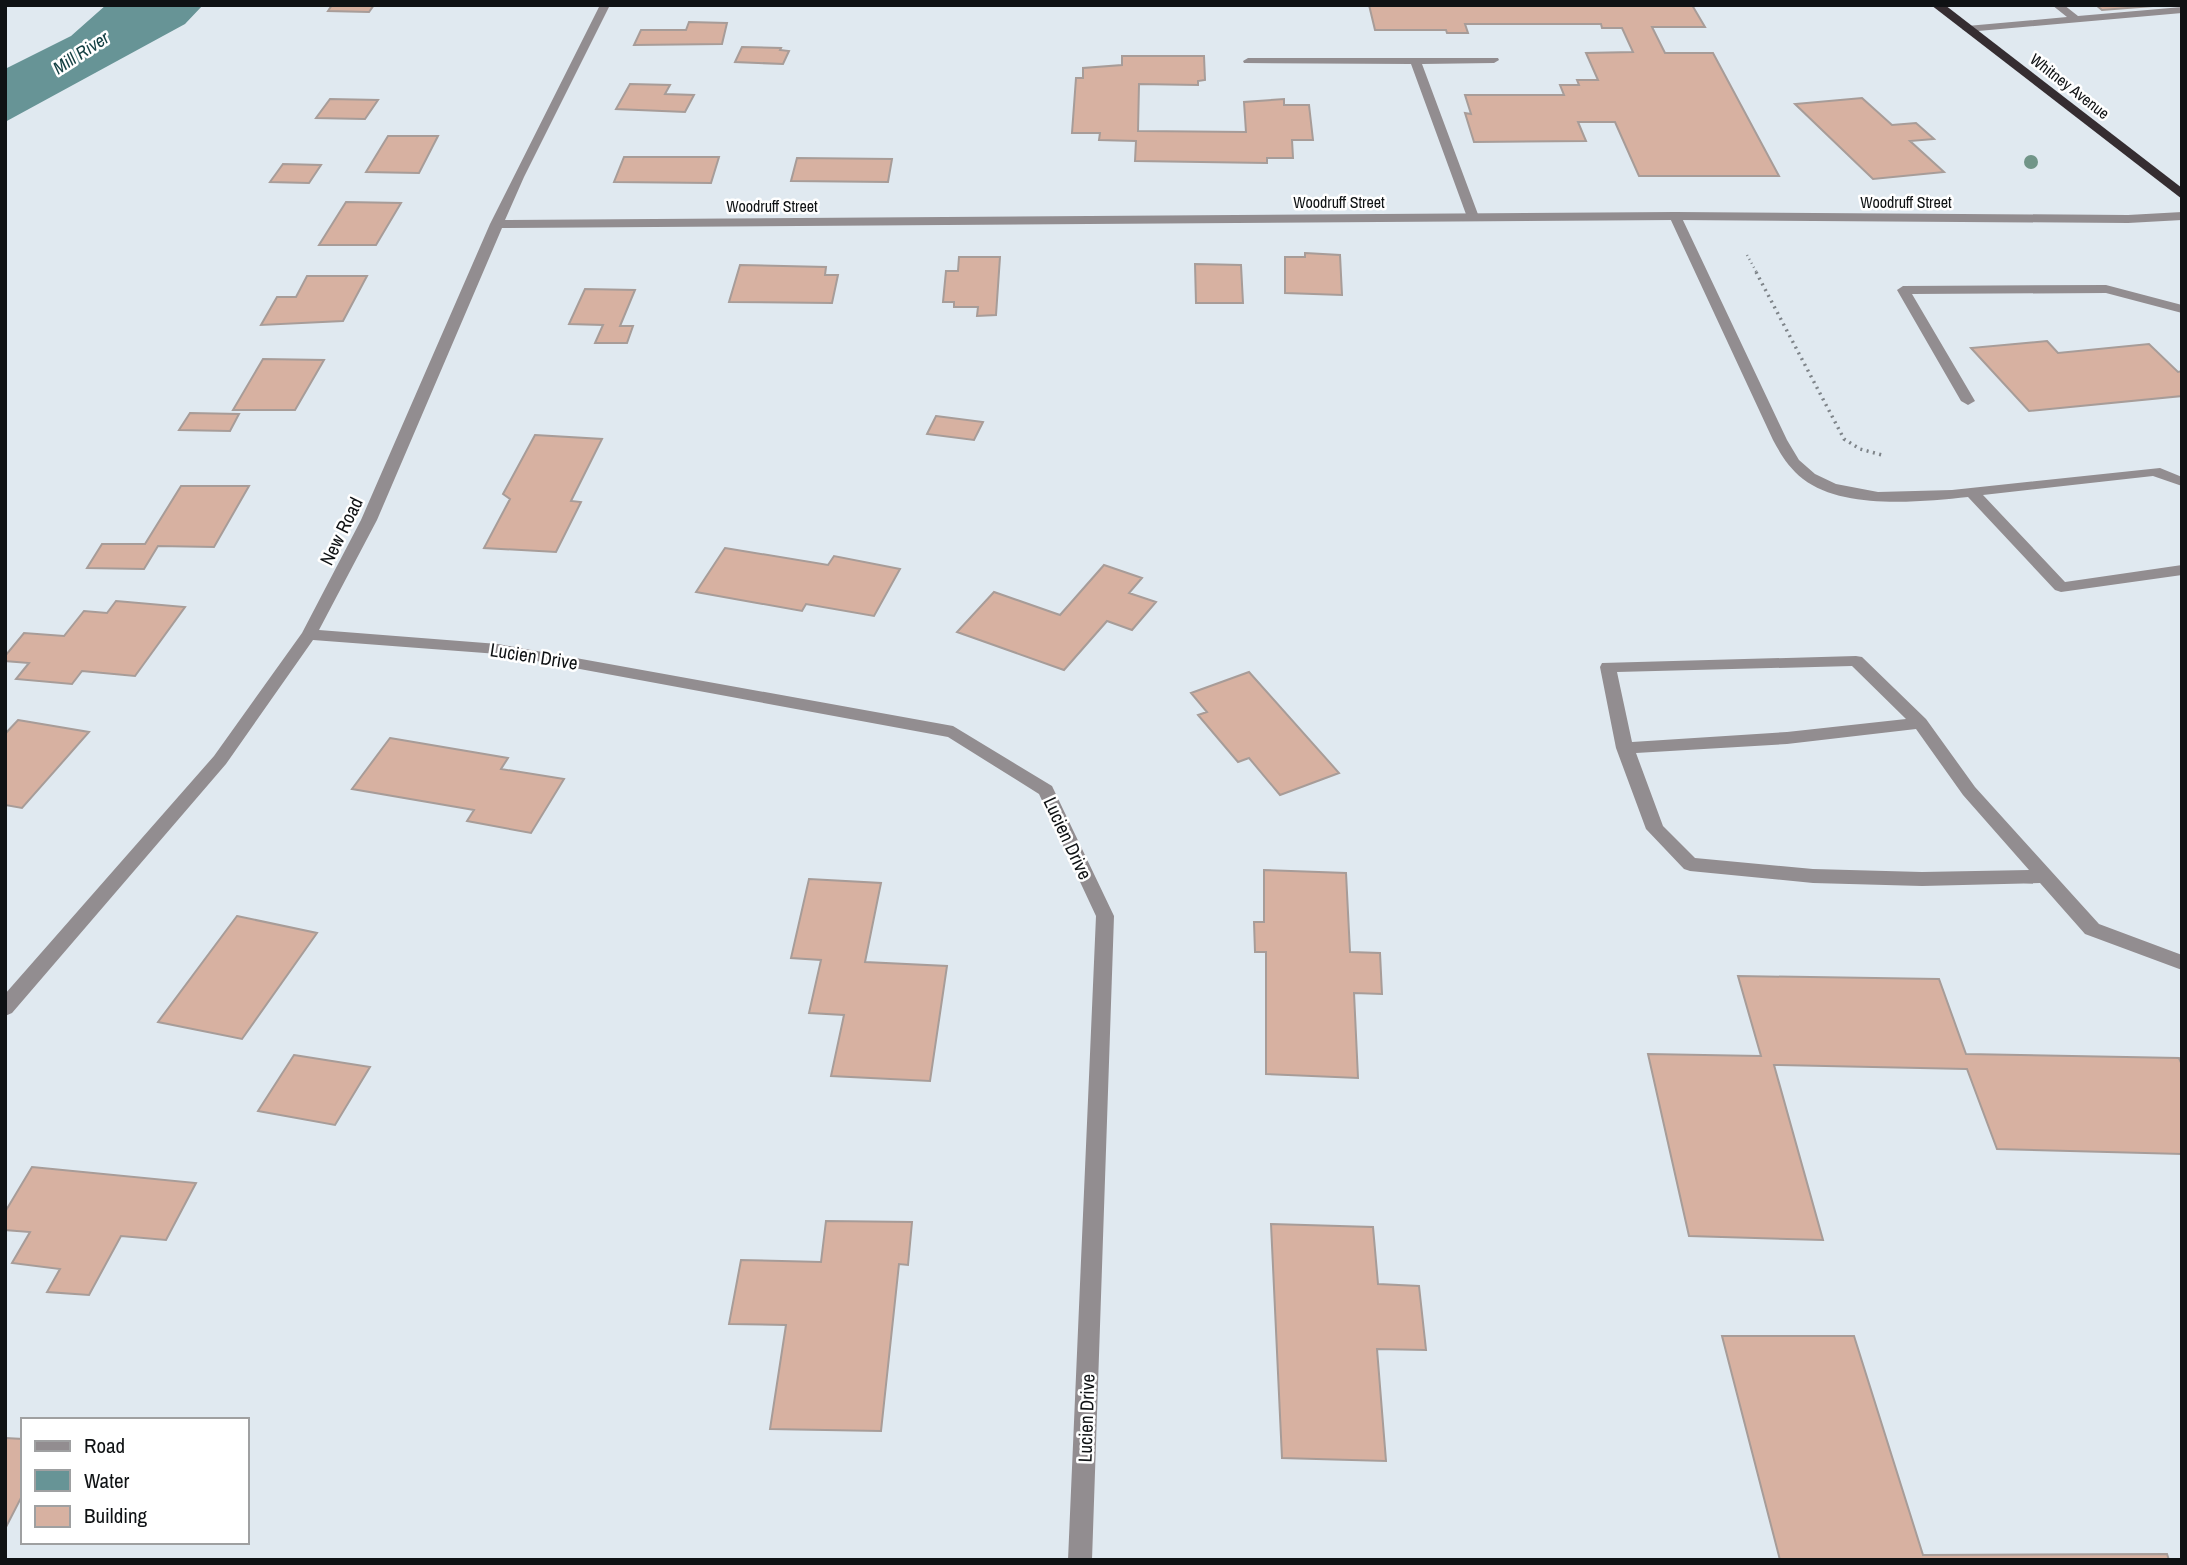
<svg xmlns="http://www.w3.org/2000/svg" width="2187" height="1565" font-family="'Archivo Narrow',sans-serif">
<rect width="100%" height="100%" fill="#e0e9f0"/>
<!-- water -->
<path fill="#679496" d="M106 5H203L185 24 5 122V69L71 36Z"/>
<!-- building -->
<path fill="#d7b1a1" stroke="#a79c98" stroke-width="2" d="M332 5H374L369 12 328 11Z
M1369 5H1692L1705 27H1652L1665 53H1713L1779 176H1639L1615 122H1578L1586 141 1474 142 1465 113 1471 114 1465 95H1564L1560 85H1579L1577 80H1598L1586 53 1633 52 1622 28H1602L1601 24H1465L1468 33H1447L1446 30H1375Z
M2096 5H2166L2102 10Z
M689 22 727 23 722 44 634 45 641 30H686Z
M742 47 781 48 780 50 789 51 783 64 735 62Z
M1122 56H1204L1205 80 1198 81V85L1139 84 1138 131 1246 132 1244 102 1284 99V105H1309L1313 140H1292L1293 158H1267V163L1135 161 1136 141 1099 140 1100 133H1072L1076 78H1083V68L1122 65Z
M630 84 670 85 665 94 694 95 685 112 616 109Z
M1862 98 1892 125 1916 123 1934 139 1910 141 1944 172 1873 179 1795 104Z
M330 99 378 100 365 119 316 118Z
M388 136H438L419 173 366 172Z
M624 157H719L711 183 614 182Z
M797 158 892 159 888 182 791 181Z
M283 164 321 165 309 183 270 182Z
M346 202 401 203 376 245H319Z
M1305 253 1340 255 1342 295 1285 293V257H1305Z
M959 257H1000L996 315 977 316 978 307H954V302H943L946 271H958Z
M1195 264 1241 265 1243 303H1196Z
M740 265 826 267 825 275H838L832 303 729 302Z
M307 276H367L343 321 261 325 277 297H296Z
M585 289 635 290 620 326H633L627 343H595L603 325 569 324Z
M2047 341 2058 353 2149 344 2178 372 2182 371V396L2029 411 1971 348Z
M263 359 324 360 295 410H233Z
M190 413 239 414 230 431 179 430Z
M936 416 983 422 974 440 927 434Z
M535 435 602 439 571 501 581 502 556 552 484 548 510 499 503 494Z
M181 486H249L214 547 158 546 144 569 87 568 102 544H145Z
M725 548 828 565 834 556 900 569 874 616 806 604 802 611 696 592Z
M1104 565 1142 578 1129 593 1156 602 1132 630 1107 621 1064 670 957 632 994 592 1060 615Z
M116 601 185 607 135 676 82 671 72 684 16 679 29 663 5 661V656L24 633 64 636 84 611 107 613Z
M1249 672 1339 773 1280 795 1249 758 1238 762 1198 715 1207 712 1191 693Z
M18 720 89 732 22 808 5 805V734Z
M390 738 508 758 501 769 564 779 531 833 467 821 474 810 352 789Z
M1264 870 1346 873 1350 952 1380 953 1382 994 1354 993 1358 1078 1266 1074V952H1255L1254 922H1264Z
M809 879 881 883 865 962 947 966 930 1081 831 1076 844 1015 809 1013 821 960 791 958Z
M237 916 317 933 242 1039 158 1022Z
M1738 976 1939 979 1966 1054 2179 1058 2182 1065V1154L1997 1149 1967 1069 1774 1065 1823 1240 1689 1236 1648 1054 1761 1056Z
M294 1055 370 1067 335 1125 258 1111Z
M32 1167 196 1183 166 1240 121 1236 89 1295 47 1292 60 1269 12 1263 30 1232 5 1230V1212Z
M826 1221 912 1222 908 1265 899 1264 881 1431 770 1429 786 1325 729 1324 741 1260 821 1262Z
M1271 1224 1373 1227 1378 1284 1419 1286 1426 1350 1377 1349 1386 1461 1282 1458Z
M1722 1336H1854L1923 1555 2167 1554 2169 1560H1780Z
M5 1438 23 1439V1494L5 1529Z"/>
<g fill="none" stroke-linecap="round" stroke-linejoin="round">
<!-- path-far1 -->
<path stroke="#7e8489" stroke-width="2.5" stroke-dasharray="1 3.5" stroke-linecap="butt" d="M1747 255 1757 273"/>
<!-- path -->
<path stroke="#7e8489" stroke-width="3.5" stroke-dasharray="2 4.5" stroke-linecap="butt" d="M1756 272 1844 439 1860 449 1882 455"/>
<!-- lane -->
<path fill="#928d90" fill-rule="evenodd" d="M2052 5H2064L2078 16 2182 7V13L1967 32 1962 29 1967 26 2067 17Z
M1248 58H1498L1499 60 1494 63 1422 64 1479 217 1477 220 1467 217 1411 64 1244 63 1243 61Z
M1675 212 1681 216 1787 440 1799 460 1815 474 1836 484 1878 492 1952 490 2160 468 2182 477V486L2153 476 1983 495 2065 582 2182 565V575L2061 592 2055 590 1968 497C1920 502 1843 510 1803 479 1789 468 1781 455 1773 440L1669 216Z
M2106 285 2182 305V313L2106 293 1912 294 1975 401 1968 405 1961 401 1897 290 1903 286Z
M1856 656 1862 657 1926 719 1975 787 2099 924 2182 955V970L2085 934 2040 883 1922 886 1813 883 1690 871 1684 869 1646 829 1616 748 1600 667 1602 663ZM1852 666 1906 719 1787 732 1632 742 1617 672ZM1916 729 1963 795 2029 870 1922 872 1813 869 1695 858 1663 826 1636 753 1787 744Z"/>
<!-- street -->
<path fill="#928d90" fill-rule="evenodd" d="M600 5H610L524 177 505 220 1675 212 2128 215 2182 212V220L2128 223 1675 220 502 228 377 520 319 630 498 644 953 726 1052 786 1114 916 1092 1560H1068L1096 916 1039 794 948 737 498 654 313 640 226 764 12 1013 5 1016V994L214 756 302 633 361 520 490 224Z"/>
<!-- highway -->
<path fill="#352d31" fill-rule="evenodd" d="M1931 5H1945L2182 188V199Z"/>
</g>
<!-- trees -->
<circle fill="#719588" cx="2031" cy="162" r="7"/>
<g text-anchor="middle" stroke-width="5" stroke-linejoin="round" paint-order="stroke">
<!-- far-street labels -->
<g font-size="16" fill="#0f1214" stroke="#fff">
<text transform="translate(2070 86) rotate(38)" y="6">Whitney Avenue</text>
<text x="1339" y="208">Woodruff Street</text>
<text x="1906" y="208">Woodruff Street</text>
<text x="772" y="212">Woodruff Street</text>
</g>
<!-- far-water labels -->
<g font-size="18" font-style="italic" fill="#154144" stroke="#fff">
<text transform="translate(81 53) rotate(-33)" y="6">Mill River</text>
</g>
<!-- street labels -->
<g font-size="19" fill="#0f1214" stroke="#fff">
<text transform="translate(341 531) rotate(-64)" y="7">New Road</text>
<text transform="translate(534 656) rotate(9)" y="7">Lucien Drive</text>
<text transform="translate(1068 838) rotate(65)" y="7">Lucien Drive</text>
<text transform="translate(1086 1418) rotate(-88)" y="7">Lucien Drive</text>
</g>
</g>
<!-- border -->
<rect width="2187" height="1565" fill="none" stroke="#0f1214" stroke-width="14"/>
<!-- legend -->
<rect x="21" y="1418" width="228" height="126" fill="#ffffff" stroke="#9fa0a1" stroke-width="2"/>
<rect x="35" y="1441" width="35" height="10" fill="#928d90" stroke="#9fa0a1" stroke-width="2"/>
<text x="84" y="1453" font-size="21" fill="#0f1214">Road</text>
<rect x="35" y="1470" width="35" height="21" fill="#679496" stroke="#9fa0a1" stroke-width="2"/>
<text x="84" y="1488" font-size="21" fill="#0f1214">Water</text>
<rect x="35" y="1506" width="35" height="21" fill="#d7b1a1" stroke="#9fa0a1" stroke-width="2"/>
<text x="84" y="1523" font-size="21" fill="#0f1214">Building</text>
</svg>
